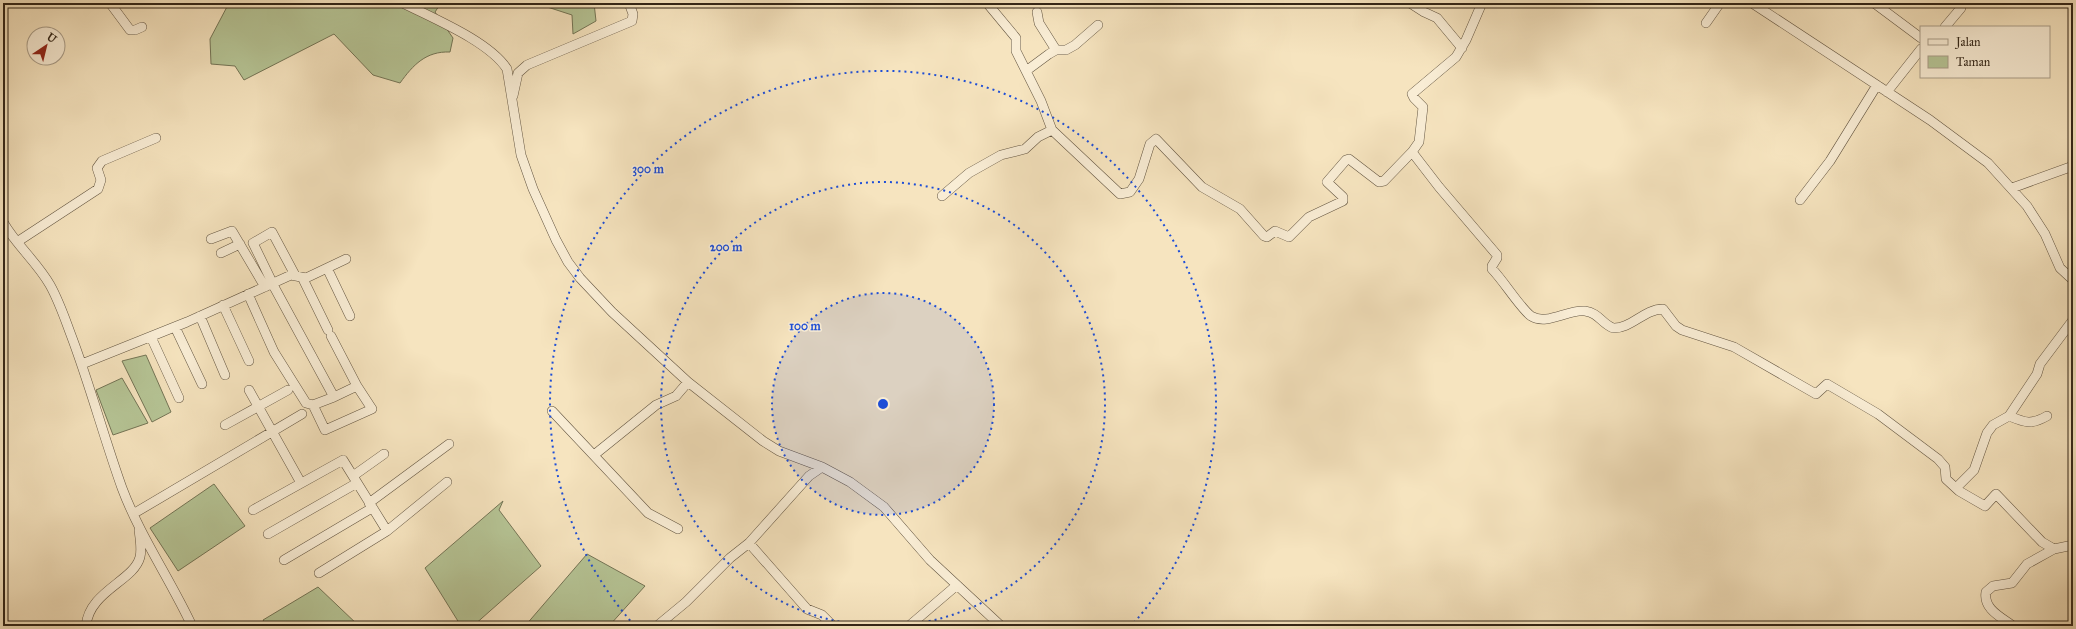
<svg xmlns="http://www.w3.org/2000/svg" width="2076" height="629" font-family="'IM FELL Great Primer',serif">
<rect width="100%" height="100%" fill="#f6e4bf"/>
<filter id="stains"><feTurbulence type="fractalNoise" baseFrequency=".005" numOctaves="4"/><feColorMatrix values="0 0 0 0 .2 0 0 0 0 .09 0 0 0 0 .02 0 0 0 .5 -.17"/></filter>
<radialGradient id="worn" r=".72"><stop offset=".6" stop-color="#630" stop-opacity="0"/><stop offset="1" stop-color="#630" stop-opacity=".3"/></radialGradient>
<!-- green -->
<path fill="#b6c596" stroke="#747556" d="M229 3H441L435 12 453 38 450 52C426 51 413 65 400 83L373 75 334 34 244 80 235 66 211 64 210 39Z
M535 3H594L596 21 573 34 572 15Z
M146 355 171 412 152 422 122 361Z
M122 378 148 423 113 435 96 390Z
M214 484 245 526 178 571 150 528Z
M503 501 499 510 541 566 473 626H461L425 568Z
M587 554 645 586 609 626H525Z
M318 587 359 626H267L263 620Z"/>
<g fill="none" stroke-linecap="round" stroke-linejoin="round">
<!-- minor casing -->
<g stroke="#635541" stroke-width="10">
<path id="minor" d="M110 3 130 30H135L142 27
M403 3C432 18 489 41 507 69L521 155 533 189 556 240 568 262 580 278 612 312 688 382 763 441 779 451 822 467 850 482 884 507 930 560 1001 626
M987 3 1016 38V51L1041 101 1052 130 1120 194 1130 192 1139 179 1150 144 1156 139 1202 187 1240 209 1264 236 1267 237 1275 231 1289 237 1309 217 1343 201V197L1327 182 1346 160 1349 159 1379 182 1384 181 1412 152
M1410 3 1424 12 1437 18 1462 48
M1482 3 1466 40 1456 57 1412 94 1414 98 1423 107 1419 142 1412 152 1439 187 1497 255V258L1492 266V269C1503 280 1521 309 1531 316 1547 326 1568 309 1585 311 1599 313 1601 323 1613 328 1631 329 1644 309 1663 309L1676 326 1682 330 1734 347 1816 394 1827 384 1878 414 1938 459 1945 467 1946 479 1959 491 1985 506 1996 494 2042 542 2054 549 2073 545
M1752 3 1930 120 1988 163 2027 206 2045 234 2060 268 2073 280
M1874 3 1921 38
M1037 12 1039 23 1056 50
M1706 23 1720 3
M1945 27 1961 8
M1026 71 1049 54 1056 50H1066L1075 45 1098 25
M1887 92 1921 49
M513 96 518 73 527 65 632 21 633 14 629 3
M2012 188 2073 166
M942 196 969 173 1001 155 1025 149 1038 137 1052 130
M1800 200 1830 161 1877 85
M3 222C16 245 37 262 50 285 59 301 65 319 71 335 90 385 104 438 122 488 140 536 170 579 192 626
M211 239 232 231 265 287
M17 242 98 189 101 180 97 168 102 161 156 138
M221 253 240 244
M327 268 350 316
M303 279 328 330
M271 280 253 243 272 232 295 275
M248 294 274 352 306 403 313 405 334 397 272 283
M223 305 249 361
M200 316 225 375
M175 327 202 384
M331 336 357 386 334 397
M151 337 179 398
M82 364 187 322 291 275 306 278 346 259
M249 390 301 483
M313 405 325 430 372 409 357 386
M552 411 648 513 678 529
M2009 416C2026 423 2031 425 2047 416
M225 425 288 390
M594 455 656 405 676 396 688 382
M353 476 384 454
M1956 488 1974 470 1987 433 1993 425 2009 416 2037 374 2040 364 2073 320
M369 503 449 444
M253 510 343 460 387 531
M133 514 302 414
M268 534 357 483
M749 543 807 609 822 615 833 626
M284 560 372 508
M319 573 387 531 447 482
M86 626C89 591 134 581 140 557 142 549 140 538 139 530
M657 626 686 602 730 558 749 543 809 476 822 467
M909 626 957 585
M2013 626C2001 617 1983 609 1986 592L1993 586 2012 583 2027 564 2054 549"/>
</g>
<!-- minor -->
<use href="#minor" stroke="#f9edd5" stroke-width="9"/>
</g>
<!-- distance rings -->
<circle cx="883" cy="404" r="111" fill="#1d4ed8" fill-opacity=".12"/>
<g fill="none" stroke="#1d4ed8" stroke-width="2" stroke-dasharray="2 4">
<circle cx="883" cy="404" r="111"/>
<path d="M881 626A222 222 0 1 1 885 626"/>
<path d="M634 625A333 333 0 1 1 1132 625"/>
</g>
<circle cx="883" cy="404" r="6" fill="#1d4ed8" stroke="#f9edd5" stroke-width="2"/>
<g font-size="12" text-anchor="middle" font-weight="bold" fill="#1d4ed8" stroke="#f9edd5" stroke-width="3" stroke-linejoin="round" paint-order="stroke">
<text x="648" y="173">300 m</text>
<text x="726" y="251">200 m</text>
<text x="805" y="330">100 m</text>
</g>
<!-- margin -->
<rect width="2076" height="629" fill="none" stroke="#f6e4bf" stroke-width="16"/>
<rect x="4" y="4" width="2068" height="621" fill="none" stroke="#322517" stroke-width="2"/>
<rect x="8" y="8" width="2060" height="613" fill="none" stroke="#322517"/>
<!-- legend -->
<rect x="1920" y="26" width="130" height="52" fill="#f9edd5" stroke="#a99d89"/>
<rect x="1928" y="39" width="20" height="6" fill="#f9edd5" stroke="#a99d89"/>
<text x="1956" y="46" font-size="12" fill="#322517">Jalan</text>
<rect x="1928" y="56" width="20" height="12" fill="#b6c596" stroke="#a99d89"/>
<text x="1956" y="66" font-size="12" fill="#322517">Taman</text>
<!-- north arrow -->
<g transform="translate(46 46) rotate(35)"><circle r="19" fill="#f9edd5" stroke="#a99d89"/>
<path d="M0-3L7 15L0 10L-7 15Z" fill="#8f2418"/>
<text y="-6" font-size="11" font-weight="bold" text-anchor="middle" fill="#322517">U</text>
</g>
<rect width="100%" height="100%" filter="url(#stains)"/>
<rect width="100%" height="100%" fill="url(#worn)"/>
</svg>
